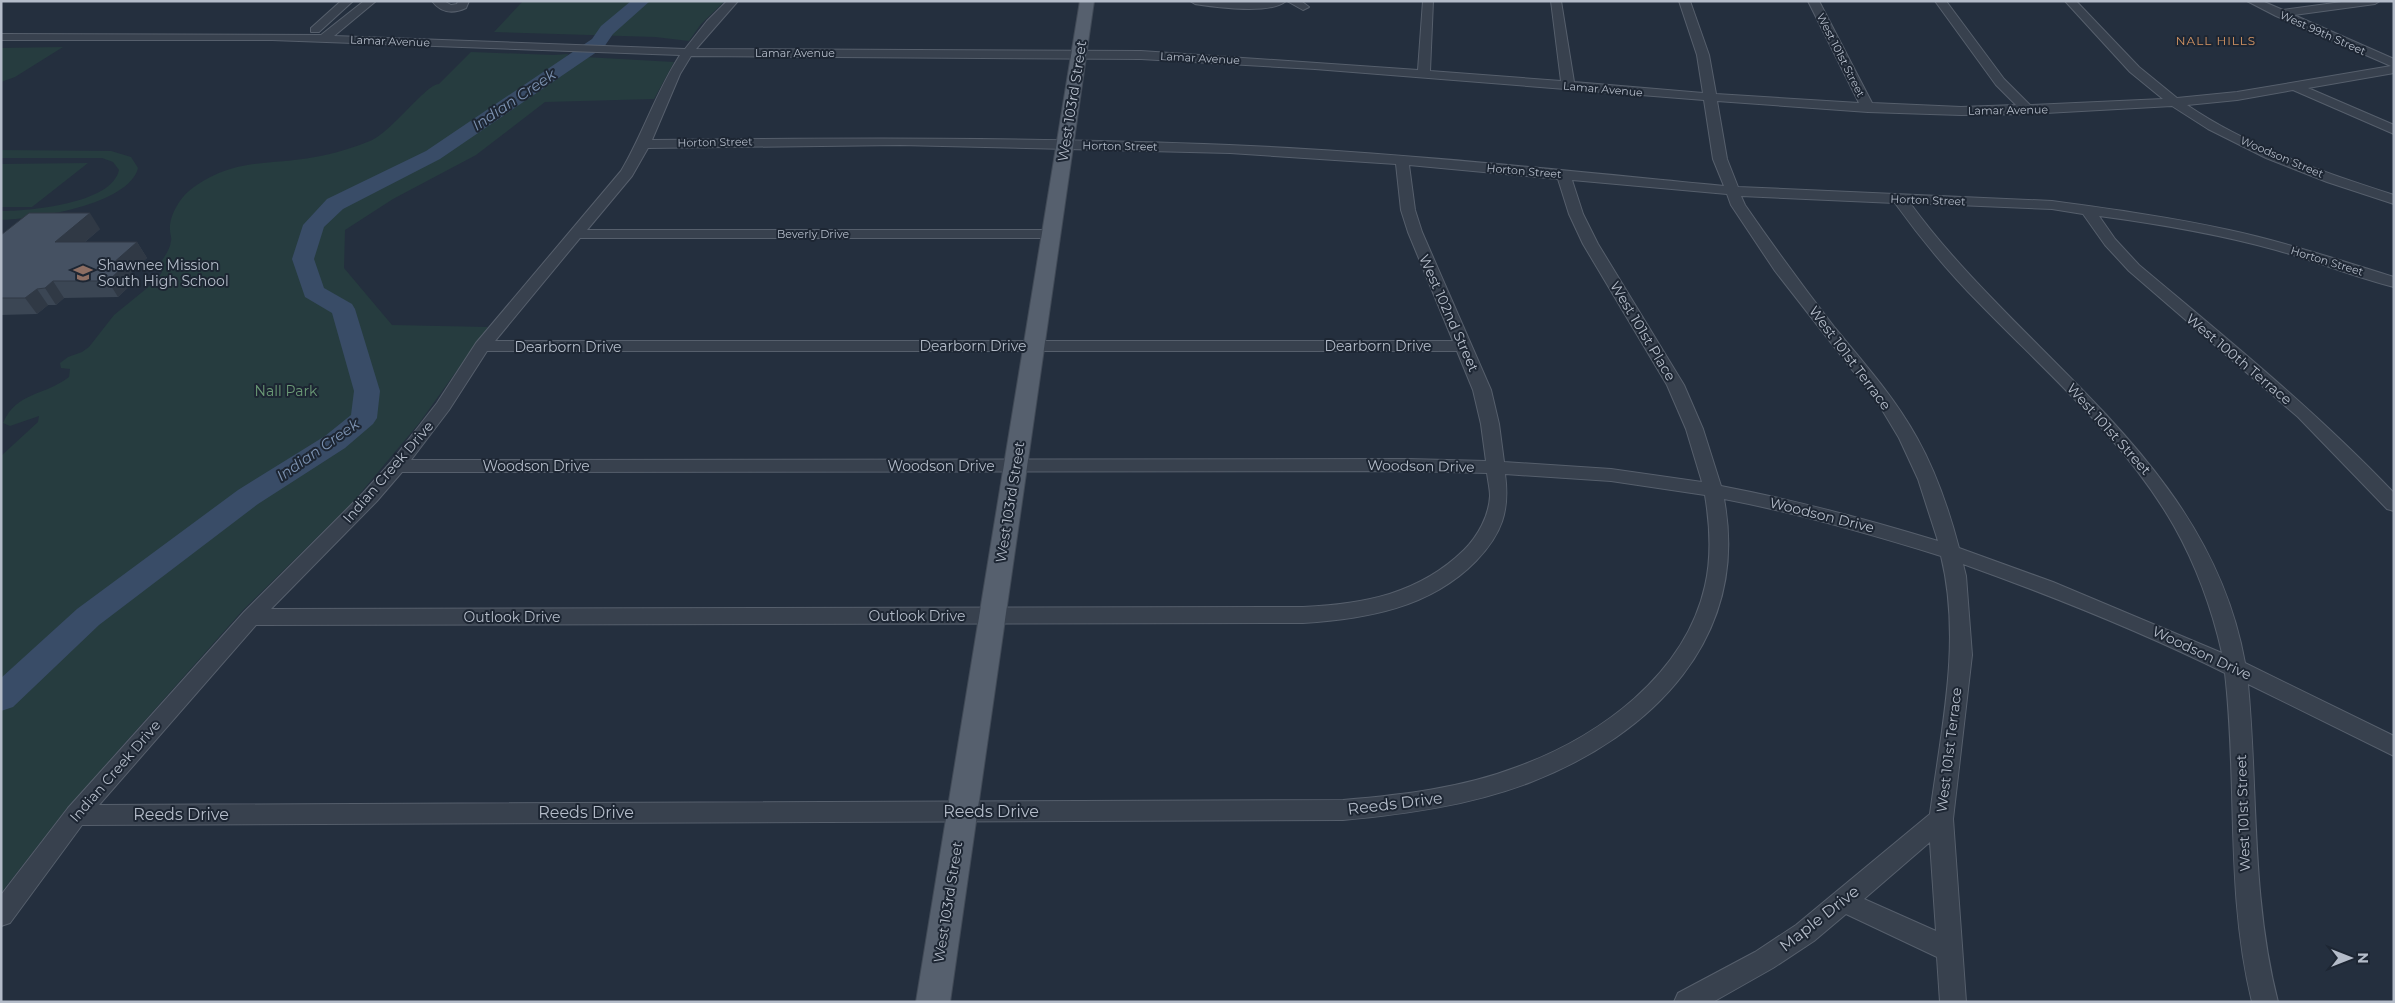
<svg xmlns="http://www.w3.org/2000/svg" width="2395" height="1003" font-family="Montserrat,sans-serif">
<rect width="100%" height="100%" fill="#242f3e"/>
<!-- green -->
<path fill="#263c3f" d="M523 1H725L701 24 689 41 655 37 494 32Z
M63 47 15 77 1 82V48Z
M471 52 554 55 568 54 567 56 674 62 654 99 545 102 476 155 393 199 345 230 344 268 392 325 488 327 420 422 353 502 243 610 68 807 1 893V456L38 422 39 416 10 426 3 423C17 391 45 396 69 377L70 369 61 368 60 363 68 357 82 352 89 347 114 315 157 280 162 272 159 265C164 257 170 250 171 241 172 238 170 234 170 230 169 217 179 199 189 191 232 157 267 166 315 157 333 154 353 148 370 141 391 133 426 84 439 84Z
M1 150 111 151 131 157 138 168C129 205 33 219 1 220V211C28 211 112 204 119 170L113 162 102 158H1Z
M88 163 32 207H1V164Z"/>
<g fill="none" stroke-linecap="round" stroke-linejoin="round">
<!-- river -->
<path fill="#394c67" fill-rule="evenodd" d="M631 1H650L613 34 604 47 440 159 343 209 324 227 314 259 324 288 352 304 355 309 380 391 377 418 373 424 345 448 258 504 99 625 13 707 1 711V678L77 609 238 490 325 436 351 415 354 391 332 313 305 297 292 259 303 225 327 199 426 151 592 39 601 26Z"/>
<!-- minor casing -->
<g stroke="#565f6c" stroke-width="2">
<path id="minor" d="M341 1H353L319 32H311V28Z
M364 1H376L334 36 685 49 707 21 727 1H738L696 49 1141 51 1418 70 1423 1H1433L1430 71 1561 81 1551 1H1561L1574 82 1703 93 1697 55 1679 1H1690L1709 55 1716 94 1859 103 1808 1H1819L1872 103 1961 107 2016 105 1996 85 1935 1H1946L2004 79 2030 105 2163 99 2130 72 2065 1H2076L2139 67 2177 98 2237 92 2391 66 2276 16 2247 1H2262L2283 10 2349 1H2380L2375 4 2294 15 2394 59V73L2308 88 2394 125V134L2293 90 2237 100 2187 105C2249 147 2322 172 2394 195V204L2327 182 2266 158 2208 129 2172 106 2028 114 1961 115 1868 112 1717 101 1727 159 1738 187 2052 201C2111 209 2170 217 2229 230 2285 242 2339 260 2394 277V287C2354 277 2316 261 2276 250 2218 234 2159 224 2099 216L2115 239 2139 265C2227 339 2314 409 2394 493V511L2387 509 2298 417 2129 271 2105 245 2083 214 2052 209 1910 203C2023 358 2209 460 2245 663L2394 736V756L2248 684C2258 790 2251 897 2278 1002H2252C2225 891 2238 784 2225 673 2140 631 2052 596 1963 564L1966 576 1972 655 1953 819 1966 1002H1940L1937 957 1846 914 1814 941 1773 968 1713 1002H1674L1678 993 1755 952 1796 925 1930 814C1941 730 1962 641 1941 556 1870 534 1798 513 1724 499 1750 638 1652 735 1531 782 1471 805 1407 814 1343 820L82 825 10 923 1 926V895L68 808 244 612 363 493 391 462 437 403 476 343 621 171C643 134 656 92 680 55L272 40H1V34L321 35ZM691 56 1141 59 1315 69 1704 100 1713 159 1724 186C1559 170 1394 152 1229 145 1037 137 845 138 652 140L680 74ZM900 145 1230 153 1396 164 1401 210 1408 232 1453 341H495L580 238H1051L1058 234 1051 230H587L632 176 648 148ZM1409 165 1558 179 1569 214 1583 244 1667 385 1686 429 1702 482 1611 469 1504 462 1499 424 1491 390 1422 232 1415 210ZM1572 180 1727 194 1731 205 1775 271 1878 403 1899 438 1918 479 1938 541C1866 519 1795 500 1721 486L1703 429 1684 385 1598 244 1583 214ZM1741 196 1895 203C1921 239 1949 273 1980 304 2048 374 2125 440 2174 526 2196 565 2212 609 2222 653L2053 582 1959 548C1949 510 1936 472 1917 438 1895 398 1864 363 1835 328 1804 288 1774 247 1745 205ZM487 351H1457L1473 390 1481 424 1486 461 1408 459 411 460 449 410ZM1408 471 1487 473C1488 481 1490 489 1490 496 1489 516 1478 536 1464 550 1419 594 1364 604 1303 607L271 609 377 501 402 472ZM1505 474 1611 481 1705 495C1710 525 1712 556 1705 586 1685 675 1599 737 1517 767 1462 788 1402 795 1343 800L99 805 256 625 1303 623C1366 619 1430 608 1476 561 1502 534 1510 511 1505 474ZM1930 842 1936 931 1864 899Z
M432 1H444L451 5 457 4 458 1H469L466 8C453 14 441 13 432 1Z
M1190 1H1286C1270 15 1216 7 1195 4Z
M1287 1H1301L1309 7 1303 10Z"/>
</g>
<!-- major casing -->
<g stroke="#414a57" stroke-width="2">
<path id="major" d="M1080 1H1094L950 1002H916Z"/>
</g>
<!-- minor -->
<use href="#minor" fill="#38414e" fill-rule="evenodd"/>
<!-- major -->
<use href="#major" fill="#56606e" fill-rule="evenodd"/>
</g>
<!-- wall -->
<path fill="#3b4654" d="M100 229 85 242H137L147 258 131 272 136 280 118 297 64 298 56 305H48L37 314 1 315V235Z"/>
<!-- shaded-wall -->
<path fill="#303945" d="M90 213 100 229 65 259 55 242Z
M137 242 147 258 131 272 136 280 118 297 108 281 112 264Z
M53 281 64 298 56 305 45 288Z
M37 289 48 305 37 314 25 298Z"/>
<!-- building -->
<path fill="#455162" stroke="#303945" d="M29 213H90L55 242H137L112 264H126L108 281H53L45 288 37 289 25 298H1V235Z"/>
<!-- icons -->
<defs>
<g id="school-bare" transform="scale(1.5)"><path d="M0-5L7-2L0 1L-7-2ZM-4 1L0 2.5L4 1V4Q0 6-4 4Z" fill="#8d6e63" stroke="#1d2633" stroke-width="2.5" paint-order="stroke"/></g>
</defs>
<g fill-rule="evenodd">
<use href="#school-bare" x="83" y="273"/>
</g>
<g text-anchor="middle" stroke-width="4" stroke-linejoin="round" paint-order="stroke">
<!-- far-street labels -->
<g font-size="11" fill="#b4bcc9" stroke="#1d2633">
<text transform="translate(2323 33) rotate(24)" y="4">West 99th Street</text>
<text transform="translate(390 41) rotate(2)" y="4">Lamar Avenue</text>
<text x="795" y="57">Lamar Avenue</text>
<text transform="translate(1841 55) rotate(63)" y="4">West 101st Street</text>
<text transform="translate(1200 58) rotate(3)" y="4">Lamar Avenue</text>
<text transform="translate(1603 89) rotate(5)" y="4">Lamar Avenue</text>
<text transform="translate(2008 110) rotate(-1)" y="4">Lamar Avenue</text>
<text transform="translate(715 142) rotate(-1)" y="4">Horton Street</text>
<text transform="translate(1120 146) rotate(1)" y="4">Horton Street</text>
<text transform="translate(2282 157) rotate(23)" y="4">Woodson Street</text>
<text transform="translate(1524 171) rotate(5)" y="4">Horton Street</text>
<text transform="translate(1928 200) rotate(2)" y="4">Horton Street</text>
<text x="813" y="238">Beverly Drive</text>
<text transform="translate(2327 261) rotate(17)" y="4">Horton Street</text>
</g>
<!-- far-neighbourhood labels -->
<g font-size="12" letter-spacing="1" fill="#d59563" stroke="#1d2633">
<text x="2216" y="45">NALL HILLS</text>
</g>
<!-- street labels -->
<g font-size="14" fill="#b4bcc9" stroke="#1d2633">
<text transform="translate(1072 101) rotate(-81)" y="5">West 103rd Street</text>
<text transform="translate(1449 313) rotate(66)" y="5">West 102nd Street</text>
<text transform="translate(1643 331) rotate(59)" y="5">West 101st Place</text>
<text x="973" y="351">Dearborn Drive</text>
<text x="1378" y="351">Dearborn Drive</text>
<text x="568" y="352">Dearborn Drive</text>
<text transform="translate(1850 358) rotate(53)" y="5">West 101st Terrace</text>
<text transform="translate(2239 359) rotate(40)" y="5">West 100th Terrace</text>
<text transform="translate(2109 429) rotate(48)" y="5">West 101st Street</text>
<text x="536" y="471">Woodson Drive</text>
<text x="941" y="471">Woodson Drive</text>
<text transform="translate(1421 466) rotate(1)" y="5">Woodson Drive</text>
<text transform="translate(388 472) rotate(-49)" y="5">Indian Creek Drive</text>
<text transform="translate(1010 502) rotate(-81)" y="5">West 103rd Street</text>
<text transform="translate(1822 515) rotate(14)" y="5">Woodson Drive</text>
<text x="917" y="621">Outlook Drive</text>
<text x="512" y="622">Outlook Drive</text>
<text transform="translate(2202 653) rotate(25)" y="5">Woodson Drive</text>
<text transform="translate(1949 750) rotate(-83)" y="5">West 101st Terrace</text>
<text transform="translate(115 771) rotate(-49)" y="5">Indian Creek Drive</text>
<text transform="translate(2243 813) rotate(-92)" y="5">West 101st Street</text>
<text transform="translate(948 902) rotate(-81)" y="5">West 103rd Street</text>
</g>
<!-- poi labels -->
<g font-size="14" fill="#b4bcc9" stroke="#1d2633" text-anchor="start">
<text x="98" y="270">Shawnee Mission<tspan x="98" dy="16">South High School</tspan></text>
</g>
<!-- park labels -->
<g font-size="14" fill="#6b9a76" stroke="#1d2633">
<text x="286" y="396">Nall Park</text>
</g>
<!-- water labels -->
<g font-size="15" font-style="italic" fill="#7c92b1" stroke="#1d2633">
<text transform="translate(514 100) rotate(-34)" y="5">Indian Creek</text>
<text transform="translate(318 450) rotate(-35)" y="5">Indian Creek</text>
</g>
<!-- near-street labels -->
<g font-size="16" fill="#b4bcc9" stroke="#1d2633">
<text transform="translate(1395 803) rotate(-7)" y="6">Reeds Drive</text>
<text x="991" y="817">Reeds Drive</text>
<text x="586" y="818">Reeds Drive</text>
<text x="181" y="820">Reeds Drive</text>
<text transform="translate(1819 918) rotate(-38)" y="6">Maple Drive</text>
</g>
</g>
<!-- border -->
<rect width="2395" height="1003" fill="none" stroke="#b4bcc9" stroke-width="5"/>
<!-- north arrow -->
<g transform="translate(2350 958) rotate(90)" stroke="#1d2633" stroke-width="4" paint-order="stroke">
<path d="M0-4L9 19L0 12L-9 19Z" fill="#b4bcc9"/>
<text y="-8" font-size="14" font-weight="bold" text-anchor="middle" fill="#b4bcc9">N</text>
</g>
</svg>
